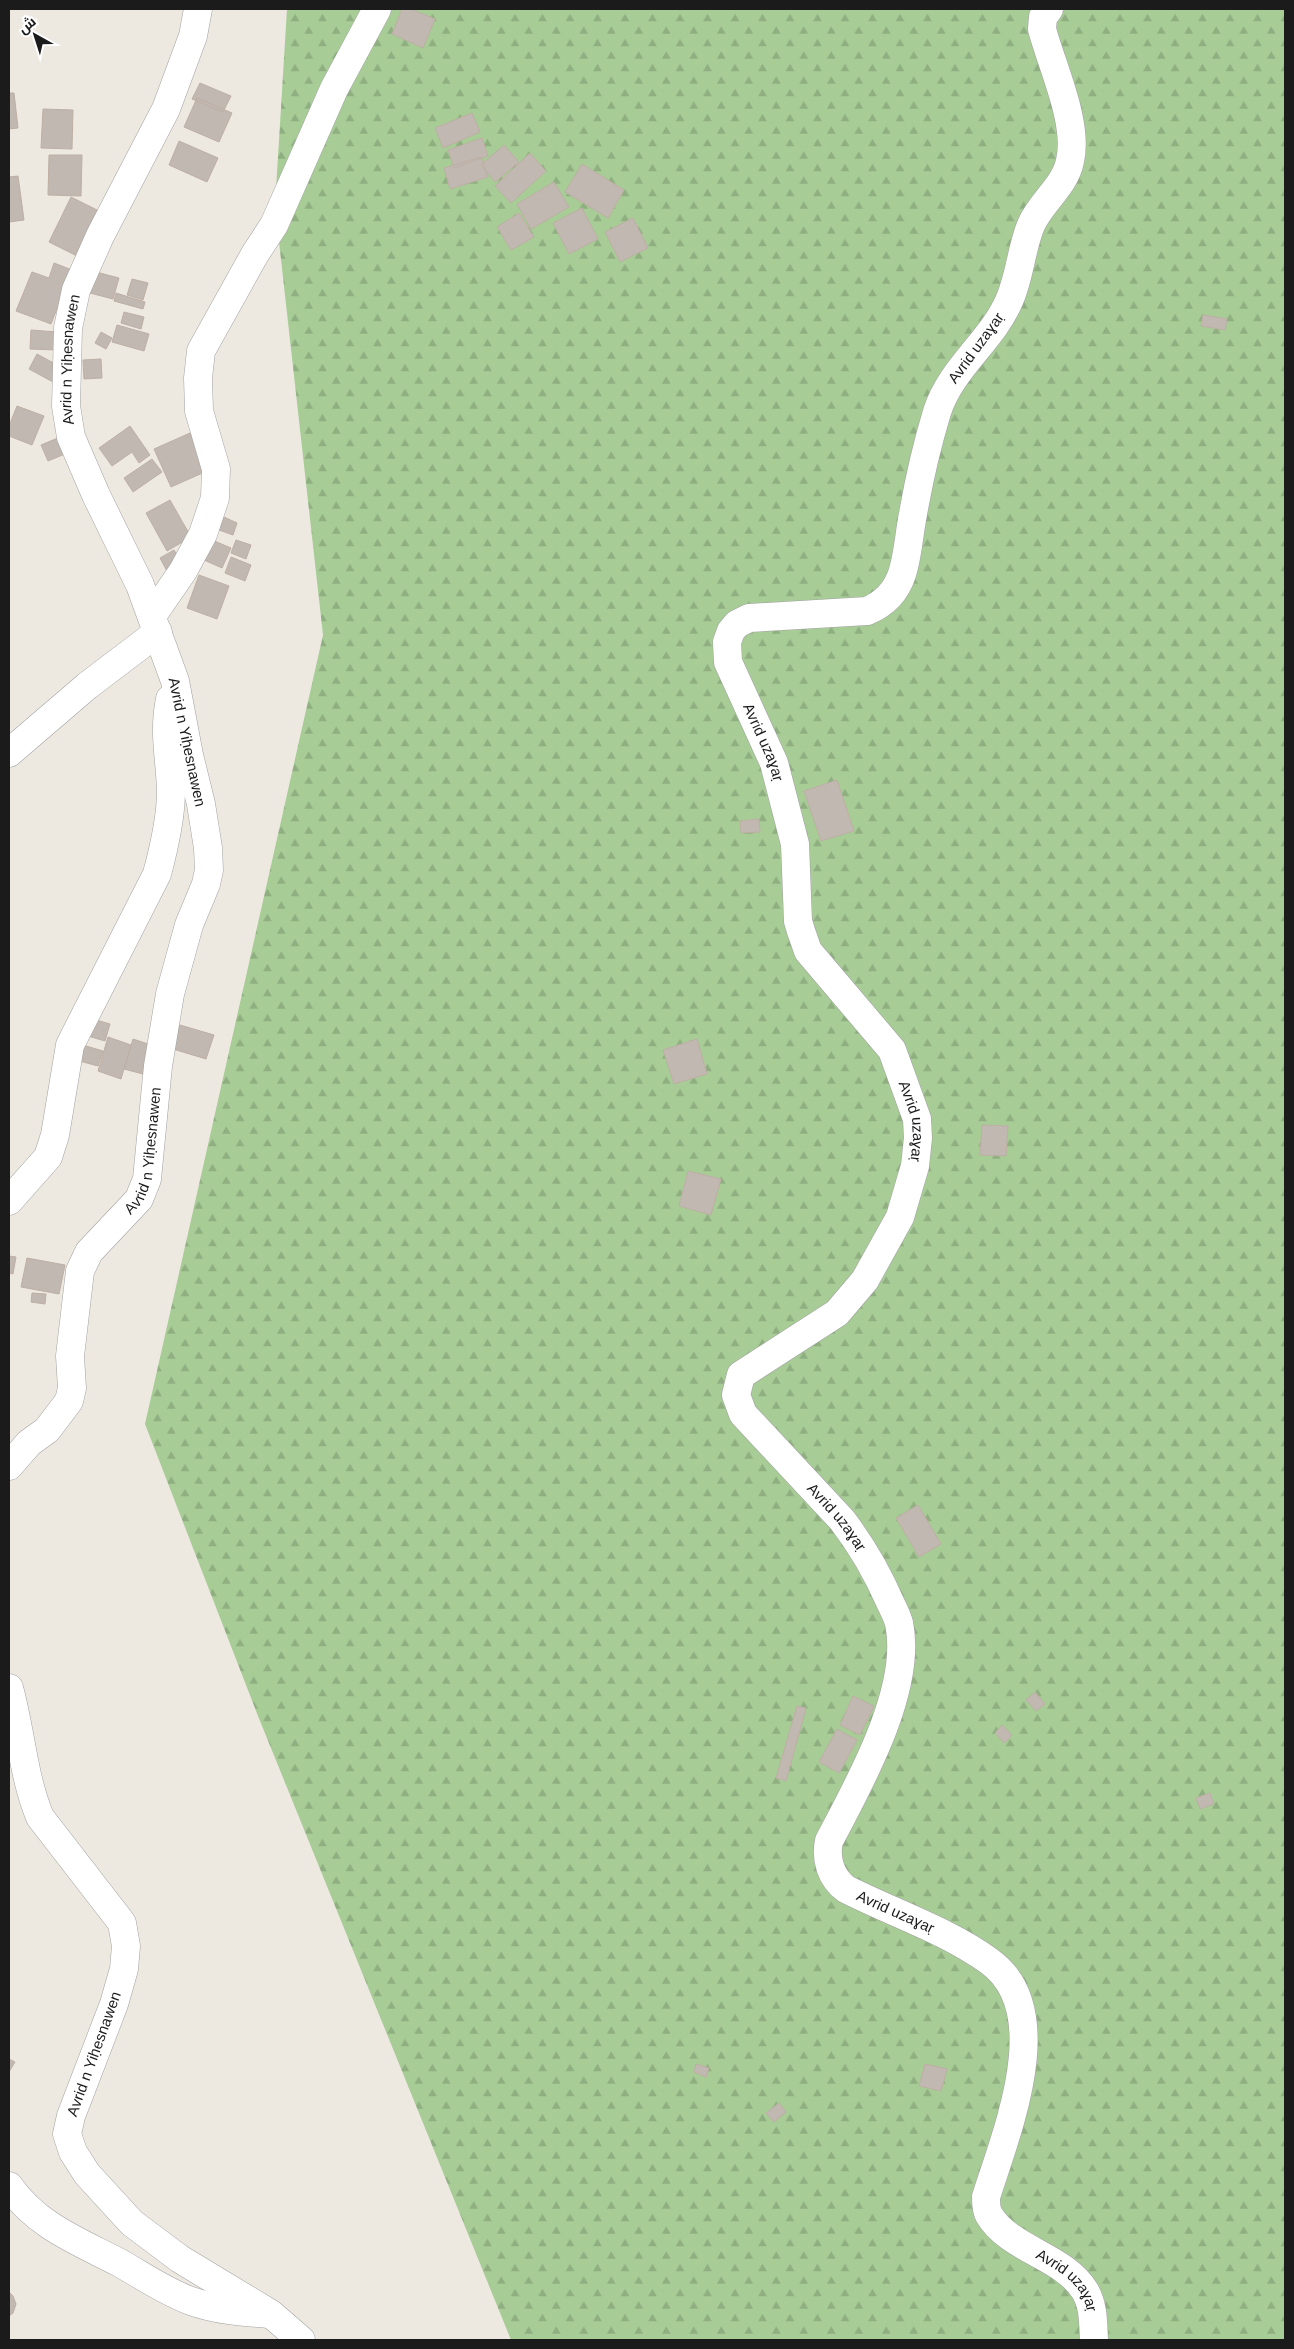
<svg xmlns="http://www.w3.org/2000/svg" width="1294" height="2349" font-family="Helvetica,Cairo,sans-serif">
<defs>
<pattern id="forest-firs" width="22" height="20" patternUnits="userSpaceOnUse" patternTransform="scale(1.25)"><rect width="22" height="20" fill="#a7cc96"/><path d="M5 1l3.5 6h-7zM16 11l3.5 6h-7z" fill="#8faf81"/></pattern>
</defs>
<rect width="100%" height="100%" fill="#ede9e1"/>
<!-- forest -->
<path fill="url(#forest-firs)" d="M287 9H1285V2340H511L258 1716 145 1424 323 635 275 206Z"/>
<!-- building -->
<path fill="#c1b8b1" stroke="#beafa4" d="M402 9H411L435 19 423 48 392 34Z
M200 83 231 96 223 112 192 99Z
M9 93H14L18 128 9 129Z
M197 98 232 113 219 142 184 127Z
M43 109 73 110 72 149 41 148Z
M472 113 480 132 443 148 435 128Z
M482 138 488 156 454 168 448 150Z
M179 141 218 158 207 182 169 165Z
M504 145 519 162 495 182 481 165Z
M530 153 546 171 511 203 495 186Z
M49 155H82L81 196 48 195Z
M481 157 488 177 450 189 444 168Z
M582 164 624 190 608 218 565 192Z
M18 176 24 220 9 222V177Z
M554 182 569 207 531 229 517 204Z
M71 197 101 212 79 257 49 242Z
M582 208 598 239 569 254 553 223Z
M519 213 534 237 511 250 497 227Z
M633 218 648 248 620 262 605 232Z
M54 263 72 270 51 324 16 311 32 272 49 278Z
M96 272 119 278 113 299 90 293Z
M132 279 148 283 143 300 127 295Z
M116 293 145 302 143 309 114 301Z
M124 312 144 317 141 329 121 323Z
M1203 315 1227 319 1225 330 1201 326Z
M117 325 149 334 144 351 112 342Z
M31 330 57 332 56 350 30 349Z
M101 332 112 338 106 349 95 343Z
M37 354 61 367 53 382 29 369Z
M101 359 102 378 84 379 83 360Z
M17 406 44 416 32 445 9 436V426Z
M130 426 150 455 139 463 132 452 112 466 99 448Z
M190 433 207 471 171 487 154 449Z
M65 435 72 451 48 461 41 445Z
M152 459 162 472 133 492 124 478Z
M170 500 191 537 167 551 146 513Z
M224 517 237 523 233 535 219 530Z
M212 540 231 548 222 568 204 560Z
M236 540 251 545 246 559 231 553Z
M174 550 183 565 168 573 160 558Z
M231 557 251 565 245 581 225 573Z
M199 575 229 586 217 619 187 608Z
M837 780 854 831 821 841 804 791Z
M759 819 760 832 741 833 740 821Z
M86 1017 110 1024 105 1041 81 1034Z
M180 1025 214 1035 206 1059 173 1049Z
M108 1037 131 1045 121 1079 98 1071Z
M133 1039 151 1045 143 1074 124 1069Z
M697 1039 707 1074 674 1084 663 1050Z
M76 1043 103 1051 98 1066 72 1059Z
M982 1125 1008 1126 1006 1156 980 1155Z
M688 1171 721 1179 711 1215 679 1206Z
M9 1256 16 1257 13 1274 9 1273Z
M27 1258 65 1265 59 1294 21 1287Z
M32 1293 46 1294 45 1304 31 1302Z
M918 1505 941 1544 919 1557 896 1518Z
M1035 1692 1045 1704 1036 1711 1026 1700Z
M853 1696 874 1706 860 1735 840 1725Z
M797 1706 806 1708 786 1781 776 1778Z
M1002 1725 1012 1735 1004 1743 995 1733Z
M837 1729 857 1740 839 1773 819 1762Z
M1210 1793 1214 1804 1200 1809 1196 1798Z
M9 2059 15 2062 9 2072Z
M696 2064 709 2068 706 2077 694 2072Z
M925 2064 947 2069 941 2091 919 2086Z
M779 2103 786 2112 774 2122 766 2113Z
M9 2292 13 2296 16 2304 13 2313 9 2316Z"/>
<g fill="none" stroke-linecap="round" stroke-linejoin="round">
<!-- minor casing -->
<g stroke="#a2a2a2" stroke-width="29">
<g id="minor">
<path id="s1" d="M1049 9 1043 17 1042 29C1052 67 1079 123 1070 161 1065 186 1041 202 1031 225 1021 249 1020 277 1009 301 991 342 951 368 937 412 927 445 919 480 913 514 909 534 908 556 902 574 896 592 884 604 867 611L749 618 737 624 731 631 727 642 728 662 774 763 795 844 798 921 801 931 808 951 892 1050 917 1119 918 1138 915 1166 900 1217 865 1280 837 1313 741 1375 736 1395 743 1414 842 1520C861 1545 877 1572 890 1602 893 1608 897 1616 899 1623 913 1689 859 1784 829 1841 825 1859 831 1878 846 1889 893 1913 946 1930 989 1961 1058 2010 1006 2133 986 2197 986 2203 986 2210 989 2215 1010 2250 1064 2256 1085 2291 1094 2306 1093 2324 1094 2340"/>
<path d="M152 616 183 571 203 534 215 498 216 469 199 411 198 378 201 351 255 254 274 225 334 89 377 9"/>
<path d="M9 753 87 686 158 632"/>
<path d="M9 1201 48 1157 55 1135 70 1045 157 874C164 848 171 817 171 791 170 757 163 733 170 699"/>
<path id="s2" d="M9 1466 29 1443 47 1430 69 1401 72 1388 70 1356 80 1271 89 1252 139 1199 147 1179 158 1066 170 994 189 925 206 884 209 870 208 848 201 804 189 755 175 681 140 585 96 495 71 437 66 406 68 328 76 290 100 236 166 109 193 36 198 9"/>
<path d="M9 1688C21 1731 23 1776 40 1817L122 1923 126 1946 124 1969 114 2004 71 2116 67 2134 73 2152 87 2174 132 2223 180 2259 271 2314 301 2340"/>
<path d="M9 2186C37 2226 78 2241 120 2263 143 2276 166 2292 191 2301 216 2310 242 2312 269 2314"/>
</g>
</g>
<!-- minor -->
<use href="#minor" stroke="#fff" stroke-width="28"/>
</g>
<g text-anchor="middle" stroke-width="5" stroke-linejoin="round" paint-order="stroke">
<!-- street labels -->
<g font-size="15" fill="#1b1b1b" stroke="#fff">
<text transform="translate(976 348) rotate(-54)" y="5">Avrid uzaɣaṛ</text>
<text dy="5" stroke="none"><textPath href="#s2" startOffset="1188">Avrid n Yiḥesnawen</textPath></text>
<text transform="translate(187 742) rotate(78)" y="5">Avrid n Yiḥesnawen</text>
<text dy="5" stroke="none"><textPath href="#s1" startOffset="925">Avrid uzaɣaṛ</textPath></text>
<text dy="5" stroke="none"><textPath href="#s1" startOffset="1345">Avrid uzaɣaṛ</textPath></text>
<text dy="5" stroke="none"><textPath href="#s2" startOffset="362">Avrid n Yiḥesnawen</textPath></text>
<text dy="5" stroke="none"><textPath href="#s1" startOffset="1854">Avrid uzaɣaṛ</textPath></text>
<text dy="5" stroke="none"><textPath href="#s1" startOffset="2319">Avrid uzaɣaṛ</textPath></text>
<text transform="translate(94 2054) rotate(-70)" y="5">Avrid n Yiḥesnawen</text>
<text dy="5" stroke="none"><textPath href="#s1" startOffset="2799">Avrid uzaɣaṛ</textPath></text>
</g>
</g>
<!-- border -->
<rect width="1294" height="2349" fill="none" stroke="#1b1b1b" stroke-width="20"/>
<!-- north arrow -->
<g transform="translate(35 35) rotate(321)" stroke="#ffffff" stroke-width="4" paint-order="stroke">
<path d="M0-4L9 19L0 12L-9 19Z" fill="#1b1b1b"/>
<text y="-8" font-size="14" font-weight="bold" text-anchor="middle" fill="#1b1b1b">ش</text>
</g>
</svg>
